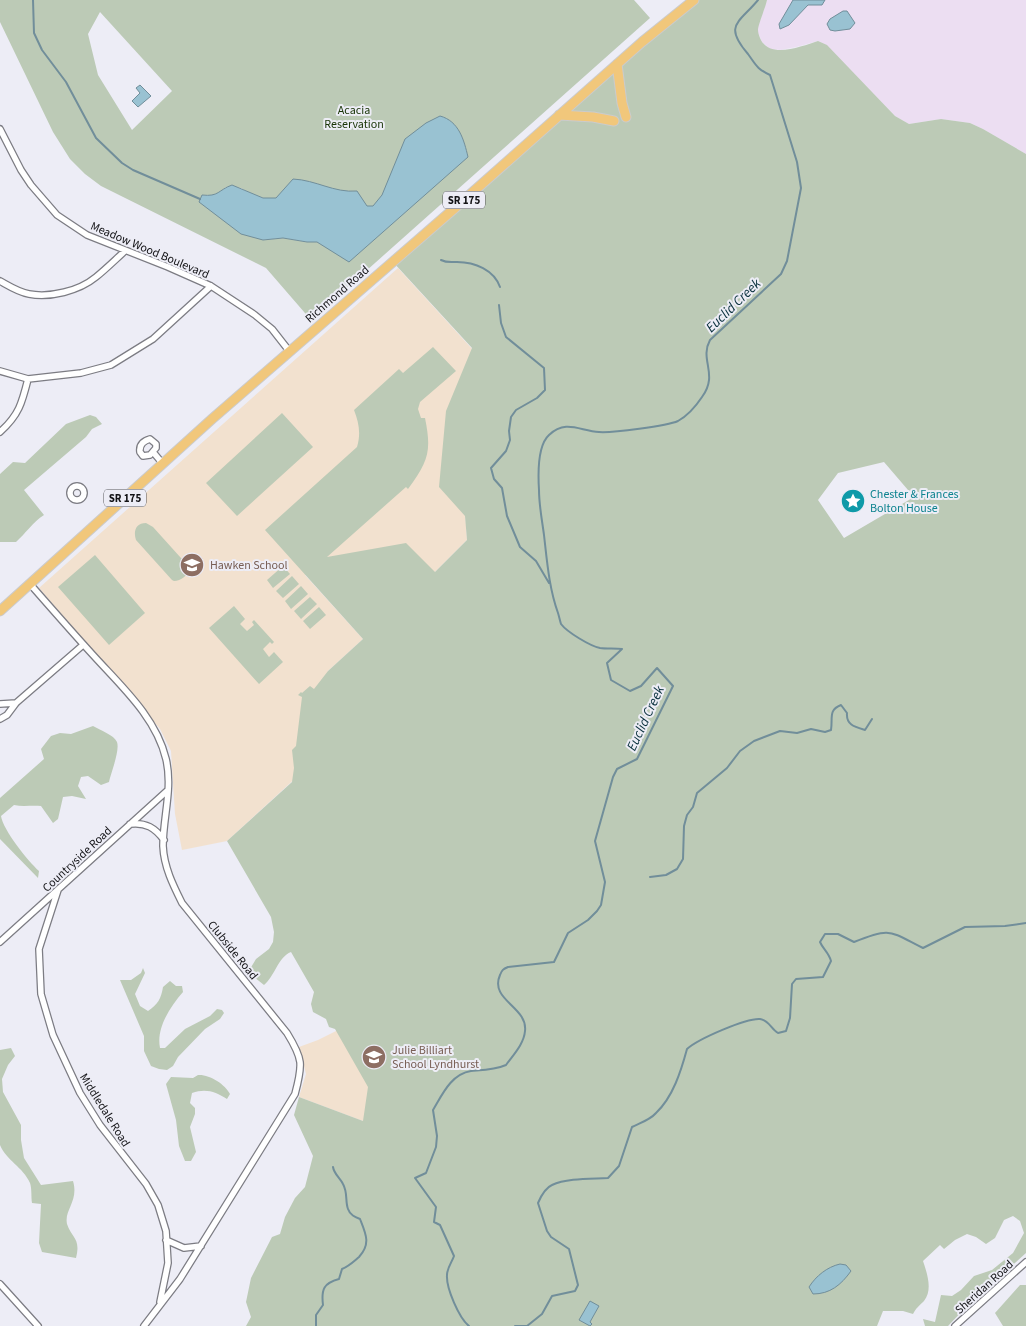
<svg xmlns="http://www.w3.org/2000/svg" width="1026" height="1326" font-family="'Source Sans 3',sans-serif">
<rect width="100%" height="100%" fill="#ededf6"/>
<!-- commercial -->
<path fill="#ecdef2" d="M767 0H1026V154L983 129 970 123 941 119 909 124 895 116 826 45 818 41 796 47 780 50 770 49 762 42 757 30Z"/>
<!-- education -->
<path fill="#f2e1cf" d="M398 268 496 375 464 495 467 540 435 572 305 575 363 639 328 671 311 764 227 841 182 850 175 814 171 751 160 729 39 588Z
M347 996 416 1141 299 1097 306 1074 299 1047 318 1040 336 1031Z"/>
<!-- green -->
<path fill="#bccab6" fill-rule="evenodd" d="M0 0H634L650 18 311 320 266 268 101 186 85 174 70 159 53 132 0 22ZM100 12 172 91 132 130 98 75 88 34ZM226 187 241 188 250 194 263 198 307 242 283 238 263 240 202 195C212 196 219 195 226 187Z
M694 0H767C766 6 758 25 758 30 758 33 759 35 760 38 769 60 802 46 818 41L827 45 895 116 909 124 941 119 970 123 983 129 1026 154V1253L966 1307 948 1326H925L923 1319 935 1322 941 1295 952 1296 961 1290 974 1276 992 1270 1013 1253 1024 1233 1020 1221 1013 1216 1004 1220 995 1238 986 1244 976 1237 967 1234 955 1240 944 1249 940 1245 923 1261C927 1273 933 1290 924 1301 919 1306 916 1308 913 1314L903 1311H883L877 1326H246L251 1317 246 1302 251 1278 272 1237 280 1234 285 1217 295 1198 305 1187 313 1156 294 1115 299 1097 363 1121 368 1087 335 1029 329 1027 326 1019 313 1012 311 1004 314 992 291 952C278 957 275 976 264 985L254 977 250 969 256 959 269 949 273 942 274 932 271 917 227 841 292 782 294 768 292 750 296 746 302 697 298 695 301 692 302 693 310 686 314 689 328 671 363 639 265 530 357 447C361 434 359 423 354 410L399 369 403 373 433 347 456 371 420 402 418 409 421 418H425C432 452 428 461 408 489L406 487 327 557 406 543 435 572 467 540 465 516 439 487 446 411 472 348 393 262ZM884 462 914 497 844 538 818 500 838 473Z
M282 413 313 447 237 516 206 483Z
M90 415 96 417 102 424 92 429 86 437 24 490 44 515C33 522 25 534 16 542H0V474L13 462 25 463 66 424Z
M146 523 153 527 190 568C188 575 181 581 174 581L172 580 136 540C133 531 136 523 146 523Z
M95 555 145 613 109 645 58 587Z
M283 566 290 574 273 588 267 580Z
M292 576 299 584 283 598 276 591Z
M301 586 308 594 291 609 285 601Z
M310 597 317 604 301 619 294 611Z
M234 606 245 619 240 624 247 631 254 625 252 622 254 620 274 642 272 644 270 642 263 649 269 657 274 652 283 662 259 684 209 628Z
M319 607 326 615 310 629 303 621Z
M93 726C100 730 114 735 117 742 120 750 111 773 109 782L101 785 88 776 81 777 78 786 86 799 72 796 63 797 58 819 53 823 41 806C32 805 23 807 14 805L1 816C3 830 28 861 39 871L38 878 0 839V798L44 759 41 749 51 736 60 733 71 734Z
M143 968 145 973 135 994 140 1006 148 1011C158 1004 161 999 163 987L170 981 176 986H182L183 992C170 1007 156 1028 160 1048H165L185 1029 210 1016 217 1009 222 1010 224 1013 220 1019 205 1029 178 1057 173 1066 167 1070 159 1069 151 1066 144 1051V1036L120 980H131L141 973Z
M11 1048 15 1056 8 1065 2 1079 3 1092 21 1125V1140L24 1158 41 1185 73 1181C79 1201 64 1210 67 1224 72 1239 81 1238 76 1258L42 1252 39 1243 41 1204 32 1203C31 1197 32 1189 30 1183 23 1167 6 1160 0 1145V1050Z
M198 1075C209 1074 225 1084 230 1094L227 1099C216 1092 206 1088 192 1093L190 1103 195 1108V1114L190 1127 196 1152 191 1161H185L179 1146 176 1120 166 1084 171 1077 193 1078Z
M1020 1285H1026V1326H1003L995 1313Z"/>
<!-- water -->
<path fill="#99c2d2" stroke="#718e9a" d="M793 0H825L822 5H808L789 25 780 29 779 24Z
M843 11H847L855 23 850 29 835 31 830 30 827 24 830 19Z
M140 85 151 96 138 107 132 101 140 93 136 88Z
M440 116C459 121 464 140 468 157L349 262 317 242H307L283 238 263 240 241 234 199 202 202 195C219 197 218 190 232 185L263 198H276L293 179C316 180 334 193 357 191L367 206H373L382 195 405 139 426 123Z
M840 1264 846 1265 851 1271C841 1285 830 1294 813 1294L809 1287C816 1276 827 1267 840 1264Z
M590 1301 599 1306 590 1322 592 1324 590 1326 579 1320Z"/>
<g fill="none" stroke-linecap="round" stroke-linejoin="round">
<!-- stream -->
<path stroke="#718e9a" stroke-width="2" d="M33 0 34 33 42 50 66 82 96 138 122 163 133 170 200 199
M441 260C447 263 450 262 457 262 475 262 494 270 500 287
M499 305 501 323 506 337 544 368 545 390 537 398 516 410 511 417 509 431 510 440 506 451 491 468 494 479 502 488 507 516 520 547 536 561 549 583
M650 877 666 875 677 869 683 859 684 826 687 815 693 807 697 793 727 768 740 751 754 741 780 731 797 733 811 729 825 732 831 730C833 718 828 710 841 705L847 713C846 725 855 727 865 730L872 719
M316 1326V1315L323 1305C321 1289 324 1283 339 1279L342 1269C349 1266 353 1262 359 1257 371 1244 366 1234 360 1219 355 1217 350 1215 348 1209 345 1201 348 1193 343 1184 340 1178 334 1174 333 1167
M469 1326C459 1318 446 1288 447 1275 447 1268 452 1262 454 1256L440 1225 434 1222 436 1207 415 1178 426 1173 436 1147 437 1136 433 1110C442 1095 451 1074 471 1071 483 1070 494 1070 506 1065 513 1055 524 1044 525 1031 528 1007 489 1000 500 975 502 970 503 969 508 967L554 962 568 933 588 920 597 911 601 905 605 882 595 841 613 777 617 769 637 759 673 686 657 668 641 686 630 691 611 680 607 663 622 649C615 648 607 649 600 648 590 646 567 632 561 624 560 621 559 616 558 613 549 588 547 561 544 535 542 520 539 505 539 490 538 474 537 446 549 435 566 419 580 431 599 432 612 433 667 426 678 421 687 416 696 406 702 397 719 374 699 360 710 340L781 274 787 261 801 188 797 162 770 75C757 69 756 65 748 54 723 25 739 23 758 0
M515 1326H527
M527 1326 542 1314 552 1296 575 1291 578 1285 569 1249 551 1237 547 1231 538 1203C541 1196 545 1188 552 1185 567 1178 592 1179 608 1178L619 1166 632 1127C640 1123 650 1120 656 1113 673 1097 681 1071 687 1049 698 1039 746 1018 760 1019 769 1020 771 1029 778 1033L786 1031 790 1018 792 984 796 979 823 977 831 961C829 953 823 949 820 942L825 934H838L854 942C891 927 889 931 923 948L965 927 1005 926 1026 923"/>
<!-- minor casing -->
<g stroke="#7c7c83" stroke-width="8">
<path id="minor" d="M0 129 21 170 31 185 57 215 87 235 168 267 211 286 255 315 272 329 290 352
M0 281C9 286 18 292 29 294 50 298 79 291 96 277 106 269 116 259 125 251
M0 371 28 379 81 373 111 365 153 339 211 286
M0 432C19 415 22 403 28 379
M150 439 156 444V448L150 455 143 456 140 452C139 445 143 441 150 439Z
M153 452 163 464
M70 493a7 7 0 1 1 14 0a7 7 0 1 1-14 0Z
M30 584C51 608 72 632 93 655 121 686 156 717 166 759 173 788 163 817 163 846 164 867 173 885 182 903L287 1033C303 1059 303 1064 295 1094L180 1279 144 1326
M0 704 16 703
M0 719 7 715 16 703 83 645
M130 824C146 822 155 828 164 840
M58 890 39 949 41 994 53 1035 80 1093 100 1125 146 1184 158 1205 166 1231 168 1263 160 1302
M0 942 168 790
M166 1240 184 1248 201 1246
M0 1284 38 1326
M955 1326 1026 1262"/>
</g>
<!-- primary casing -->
<g stroke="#cbcbcc" stroke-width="11">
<path id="primary" d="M617 64 622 103 626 117
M559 115 593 117 614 121
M0 611 212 419 456 207 642 42 694 0"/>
</g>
<!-- minor -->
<use href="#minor" stroke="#fff" stroke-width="5.5"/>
<!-- primary -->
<use href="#primary" stroke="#f1c77b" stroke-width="9"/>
</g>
<!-- icons -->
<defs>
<g id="sight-disc" transform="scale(1.25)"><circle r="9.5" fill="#0f9aa8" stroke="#ededf6"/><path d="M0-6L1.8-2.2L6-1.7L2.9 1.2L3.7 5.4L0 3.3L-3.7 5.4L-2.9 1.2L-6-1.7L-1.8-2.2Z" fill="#fff"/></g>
<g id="school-disc" transform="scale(1.25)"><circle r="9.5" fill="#8d6e63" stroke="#ededf6"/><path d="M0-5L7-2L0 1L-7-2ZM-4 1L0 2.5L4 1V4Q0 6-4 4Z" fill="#fff"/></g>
</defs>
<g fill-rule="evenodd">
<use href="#sight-disc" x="853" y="501"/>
<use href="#school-disc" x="192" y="565"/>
<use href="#school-disc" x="374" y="1057"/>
</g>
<g text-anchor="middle" stroke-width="4" stroke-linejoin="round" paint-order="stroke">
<!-- shield labels -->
<g fill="#ededf6" stroke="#545459" stroke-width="1">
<rect x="443" y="191.5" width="42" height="17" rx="4"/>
<rect x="104" y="489.5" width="42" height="17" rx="4"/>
</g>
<g font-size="11" font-weight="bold" fill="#131316">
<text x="464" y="204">SR 175</text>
<text x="125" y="502">SR 175</text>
</g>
<!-- park labels -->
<g font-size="12" fill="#183406" stroke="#ededf6">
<text x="354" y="114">Acacia<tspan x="354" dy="14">Reservation</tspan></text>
</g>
<!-- street labels -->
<g font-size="12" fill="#131316" stroke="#ededf6">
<text transform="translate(150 250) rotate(23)" y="4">Meadow Wood Boulevard</text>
<text transform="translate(337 294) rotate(-41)" y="4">Richmond Road</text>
<text transform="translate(77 859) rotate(-43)" y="4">Countryside Road</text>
<text transform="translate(233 950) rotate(51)" y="4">Clubside Road</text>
<text transform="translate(105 1110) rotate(58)" y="4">Middledale Road</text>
<text transform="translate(984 1287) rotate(-42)" y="4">Sheridan Road</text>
</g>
<!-- culture labels -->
<g font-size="12" fill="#0d838f" stroke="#ededf6" text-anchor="start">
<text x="870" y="498">Chester &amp; Frances<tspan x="870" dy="14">Bolton House</tspan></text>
</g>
<!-- education labels -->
<g font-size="12" fill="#785e54" stroke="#ededf6" text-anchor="start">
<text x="210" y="569">Hawken School</text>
<text x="392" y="1054">Julie Billiart<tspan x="392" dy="14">School Lyndhurst</tspan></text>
</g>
<!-- water labels -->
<g font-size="14" font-style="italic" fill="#08303c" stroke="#ededf6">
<text transform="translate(733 305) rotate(-44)" y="5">Euclid Creek</text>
<text transform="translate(645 718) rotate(-65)" y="5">Euclid Creek</text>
</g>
</g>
</svg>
